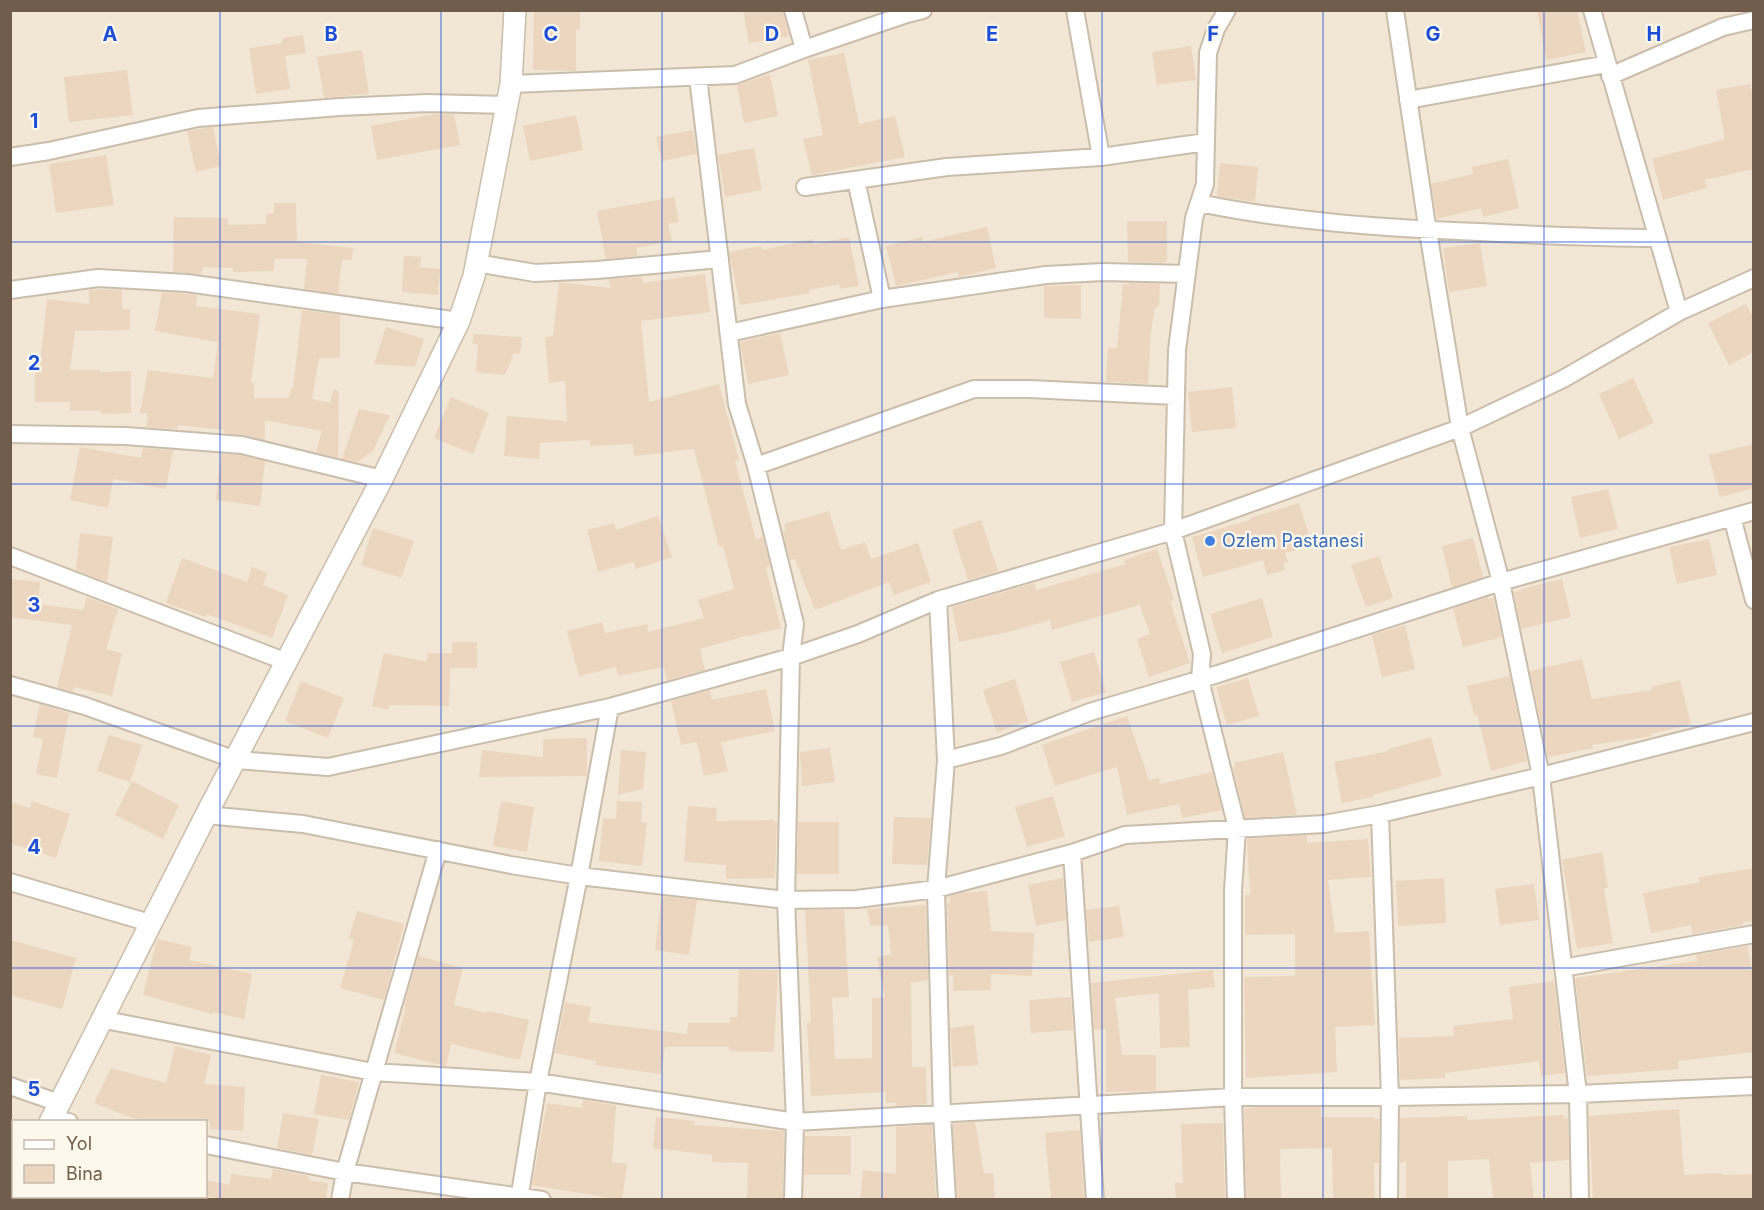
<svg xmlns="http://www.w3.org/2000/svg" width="1764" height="1210" font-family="Inter,sans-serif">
<rect width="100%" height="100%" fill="#faf4e5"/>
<!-- residential -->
<path fill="#f1e7d4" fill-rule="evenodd" d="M10 11H1753V1199H11ZM14 1122H206V1196H14Z"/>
<!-- building -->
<path fill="#edd6bf" d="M534 10H580V30H576V71L533 70Z
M743 10H783L789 36 749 43Z
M1537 10H1577L1586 52 1546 60Z
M303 35 306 53 285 56 290 89 256 94 249 48 282 43V38Z
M1191 46 1196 80 1157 85 1152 52Z
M362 50 369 94 324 98 317 57Z
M844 53 859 124 895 116 905 157 812 175 803 139 823 135 808 60Z
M127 70 133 115 69 122 64 77Z
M770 74 778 116 744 123 737 85Z
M1750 84 1754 103V169L1704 180 1707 188 1663 200 1652 159 1725 139 1716 90Z
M435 114H454L460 145 377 160 371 126Z
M576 115 583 150 530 161 523 126Z
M213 127 221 166 196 172 187 131Z
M693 130 697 154 662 161 656 137Z
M754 148 762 190 725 197 718 155Z
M106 155 114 205 56 213 49 164Z
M1508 159 1519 208 1483 217 1481 208 1437 219 1431 184 1473 174 1472 167Z
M1220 163 1258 167 1255 202 1217 196Z
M674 197 679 222 668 224 672 241 636 248 638 256 606 259 597 211Z
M274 203H296L297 242 353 248 352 260H342L338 294 304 289 307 259H274V271L233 272V268L203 267 201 274 173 272 174 217 228 218V225L266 224V214L274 213Z
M1127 221H1167V261L1162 263 1128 262Z
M987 227 996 268 959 277 958 272 896 286 886 246 922 237 923 242Z
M849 237 859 286 840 289 839 284 809 290 810 293 740 305 729 252 761 246 762 250 813 239 814 244Z
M1480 243 1487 286 1449 292 1443 248Z
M404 256 421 257 420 267 440 269 438 295 402 292Z
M705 274 710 312 641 321 649 402 719 384 739 460 735 461 756 539 763 537 770 566 766 568 781 628 749 636V635L700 649 705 670 667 680 664 667 618 676 616 667 579 676 567 631 602 622 605 633 647 624 648 632 704 618 698 600 734 589 723 546 719 547 694 449 634 456 633 444 590 446V440L540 443 539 459 504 456 507 416 567 421 565 381 549 383 545 337 553 336 559 282 610 288 609 279 642 277 643 283Z
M1129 283 1160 284 1159 305 1155 308 1151 331 1148 384 1106 382 1108 348H1117L1123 284 1129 285Z
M1081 285V319L1044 318V286Z
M98 289 122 290V309H130V330L75 331 70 370H100V372L131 371V413L101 414V411H70V402H35V355H41L47 299 89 304V290Z
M162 292 197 295 196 306 260 314 251 383H254V398H289L291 388H293L302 310 340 315V358H319L312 399 330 403 333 390 339 391 338 458 316 452 322 431 265 420V440L244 435 224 433V430L178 425 177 429 146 427 148 416H146L147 413H140L148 370 213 378 218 342 155 331Z
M1746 304 1754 318V352L1729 365 1708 323Z
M386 327 424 339 415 367 374 364Z
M780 333 789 375 748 384 740 342Z
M474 334 522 337 520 354 514 353 505 375 476 372 478 344 472 343Z
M1633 378 1654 423 1619 439 1599 394Z
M1232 387 1236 428 1192 432 1188 392Z
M451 397 489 413 473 454 434 438Z
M359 409 390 415 373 451 358 462 342 459Z
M1754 444V488L1720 497 1708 455Z
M80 447 141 458 143 448 173 450 166 489 113 479 108 508 70 500Z
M221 454 240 455 265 461 260 506 216 500Z
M1608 489 1618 529 1580 538 1571 497Z
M1299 503 1312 545 1285 553 1288 562 1283 563 1285 570 1267 575 1263 560 1203 577 1192 537 1250 520V518Z
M829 511 841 550 865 542 871 559 918 543 931 582 894 595 889 582 815 610 795 559 790 560 783 532 786 531 784 524Z
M658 516 672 557 636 569 633 562 598 572 587 530 614 523 616 530Z
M981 520 998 571 968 580 952 530Z
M373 528 414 541 401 578 361 565Z
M80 533 113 537 107 582 76 570Z
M1473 538 1483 577 1452 587 1442 546Z
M1709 539 1717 575 1677 584 1669 547Z
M1157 549 1174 600 1170 601 1190 663 1149 677 1137 639 1150 634 1140 605 1052 630 1050 620 1008 632 959 642 952 607 1034 583 1036 590 1084 576 1126 564 1124 560Z
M1379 556 1393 598 1366 607 1351 565Z
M182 558 247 582 252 567 267 573 263 585 288 595 272 638 207 614 206 617 166 603Z
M10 579 40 582 38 604 83 610 87 597 118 609 106 649 122 653 112 696 74 687 73 692 57 687 72 625 10 617Z
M1562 579 1571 617 1521 629 1514 592 1522 590 1521 589Z
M1488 597V599L1493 598 1502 637 1463 647 1453 608Z
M1262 598 1273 637 1222 653 1210 614Z
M1405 625 1415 669 1382 677 1372 635Z
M452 642H477V668H450L449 706 389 705 388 710 372 706 384 653 427 662V653H452Z
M1094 652 1106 692 1072 702 1060 662Z
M1582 659 1592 699 1652 690 1651 687 1680 680 1691 724 1651 734 1652 736 1592 745 1593 748 1548 757 1530 671Z
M1510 676 1527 761 1491 771 1477 714 1474 715 1467 686Z
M1248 678 1259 716 1227 725 1216 687Z
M1015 679 1028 721 997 732 983 690Z
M301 681 344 698 328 738 285 721Z
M766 689 775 731 721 742 728 771 704 776 697 742 681 745 671 701 710 690 712 700Z
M40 704 69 713 57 778 36 774 43 739 33 737Z
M1127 716 1149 780 1159 778 1160 784 1212 772 1222 810 1182 818 1179 804 1127 815 1117 767 1055 786 1042 745Z
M109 735 142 745 130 782 97 771Z
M1431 737 1442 776 1373 795V797L1342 803 1334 762 1389 751V749Z
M587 738V776L479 777 482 750 543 757V739Z
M830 748 835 782 802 786 800 752Z
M621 750 646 752 643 789 618 795Z
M1283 752 1297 815 1245 818 1233 767H1235L1234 763Z
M132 781 179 805 163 839 115 815Z
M1053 796 1065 836 1027 847 1015 807Z
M32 801 70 814 56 858 10 843V802L30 808Z
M501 801 534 807 527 852 493 846Z
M617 801 642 802 641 822 647 823 642 866 599 861 603 818 616 819Z
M688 806 717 808 716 821 774 820V822H777L775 878 726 879V865L684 862Z
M894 817 931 818 927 865 892 864Z
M798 822H839V874H797Z
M1307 835V843L1368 839 1371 877 1328 880 1335 933 1369 931 1375 1025 1335 1027 1337 1072 1246 1078 1244 977 1295 976V934L1245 935V895H1250L1247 839Z
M1602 852 1608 888H1604L1613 943 1577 949 1562 860Z
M1754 868V921L1743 922V925L1693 934 1691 925 1651 933 1643 893 1700 882 1699 877Z
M1063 878 1066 920 1036 926 1028 885Z
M1444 878 1446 923 1398 926 1396 881Z
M1534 884 1539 920 1500 925 1495 889Z
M987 891 991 931 1034 933 1032 976 991 974V990L953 991V975L949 976 947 903H950L949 896 962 893Z
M662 896 697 900 689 955 655 950Z
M926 905 928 980 911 983 912 1067H926L927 1104 896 1106V1103H886V1092L811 1096 807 1023 811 1022 805 910H844L849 997 832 998 835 1059 872 1058V998H885L877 957 891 954 888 925 871 926 867 909Z
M1119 906 1124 937 1089 942 1086 910Z
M357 911 404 924 384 1000 340 988 354 940 349 938Z
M157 939 192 947 189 960 252 974 244 1019 213 1012 212 1014 143 995Z
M10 940 76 958 62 1009 10 995Z
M1747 946 1754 983V1052L1678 1061 1679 1069 1587 1076 1575 978 1697 961 1696 955Z
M418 956 463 968 454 1005 487 1013 488 1011 529 1020 520 1060 451 1044 446 1066 394 1053 406 1007 404 1006Z
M739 969 778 970 774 1052 729 1051V1047H665L661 1074 595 1065 596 1061 555 1053 565 1002 591 1007 588 1022 687 1034 688 1023H730V1017H737Z
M1213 970 1215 987 1188 990 1190 1047 1160 1048 1159 993 1115 998 1122 1055H1156V1091L1106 1092V1029L1094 1030 1091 983Z
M1554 981 1565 1073 1541 1076 1539 1061 1445 1073V1078L1400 1080 1399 1038 1454 1036 1453 1026 1513 1019 1509 987Z
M1071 997 1073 1030 1031 1033 1029 1000Z
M974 1025 978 1065 953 1067 950 1028Z
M175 1046 211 1055 204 1084 245 1087 243 1131 210 1129V1122H143L94 1103 111 1068 166 1083Z
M321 1075 359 1082 349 1120 314 1114Z
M583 1100 616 1105 612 1162 627 1164 622 1200 532 1185 547 1103 582 1108Z
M1256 1107H1321V1117H1374V1119H1379V1163H1374L1375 1200H1333L1332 1148 1280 1149 1281 1200H1246L1244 1109Z
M1679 1109 1684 1175 1722 1173V1175L1754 1174V1200H1593L1589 1116Z
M283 1113 319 1119 312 1155 277 1148Z
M1563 1115 1564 1118H1568L1569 1160 1530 1163 1534 1200H1493L1489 1159 1448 1161V1200H1406V1162L1400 1163V1118L1467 1116V1120Z
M656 1117 695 1121 694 1125 784 1131 783 1200H747L748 1163 712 1162V1155L653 1148Z
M975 1122 984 1173H993L995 1200H957L953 1124Z
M1223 1123 1225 1200H1176L1175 1183H1183L1181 1124Z
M932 1125 936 1200H860L863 1170 896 1174V1127Z
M1080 1130 1084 1200H1051L1045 1133Z
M805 1136H851V1175H804Z
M273 1169 309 1176 308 1180 328 1183 326 1200H228L206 1196V1180L230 1185 231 1174 271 1179Z"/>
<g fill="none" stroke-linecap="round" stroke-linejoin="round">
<!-- minor casing -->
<g stroke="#cbbdac" stroke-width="20">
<path id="minor" d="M793 10 804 49
M1075 10 1101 157
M1227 10 1216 29 1208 53 1205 184 1194 218 1177 350 1173 531 1202 654 1200 680 1237 828 1233 891V1097L1236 1200
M1395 10 1426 219 1460 428 1501 582 1541 776 1578 1094 1580 1200
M1592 10 1679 312
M1610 76 1723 27 1754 20
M698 77 737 404 756 466 795 624 791 657 786 900 795 1122 793 1200
M511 84 735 75 804 49 907 14 923 10
M1408 100 1607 64
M10 157 49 151 198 118 340 107 427 103 507 105
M856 180 882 299
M805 187 947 167 1101 157 1206 142
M1199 203C1291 222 1385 228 1479 232 1538 235 1597 238 1657 238
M476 263 535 273 597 270 720 259
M10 290 98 278 187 283 459 321
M729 333 882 299 1046 275 1103 272 1187 274
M10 434 126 436 242 445 382 479
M756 466 974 389H1029L1176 396
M1732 517 1754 600
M10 556 287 662
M938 600 946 760 936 889 942 1114 947 1200
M10 685 85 706 236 760 328 767 610 707 791 657 858 634 938 600 1173 531 1460 428 1563 379 1679 312 1754 278
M946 760 1001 746 1090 712 1218 674 1501 582 1754 511
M1380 814 1390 1097 1389 1200
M206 815 303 824 511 865 579 876 786 900 857 899 936 889 1072 853 1125 835 1324 824 1380 814 1541 776 1754 722
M1072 853 1095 1200
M10 882 150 923
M1563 968 1754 934
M100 1019 373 1072 538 1082 795 1122 1233 1097H1390L1578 1094 1754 1086
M10 1086 59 1103
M52 1119 69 1122
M206 1145 345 1172 542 1200
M340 1200 345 1172 438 850
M519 1200 538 1082 579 876 610 707"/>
</g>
<!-- tertiary casing -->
<g stroke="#cbbdac" stroke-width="24">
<path id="tertiary" d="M50 1122 206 815 382 479 459 321 474 276 511 84 515 10
M10 1195 14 1189"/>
</g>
<!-- minor -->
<use href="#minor" stroke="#fff" stroke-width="16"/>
<!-- tertiary -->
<use href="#tertiary" stroke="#fff" stroke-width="21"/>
</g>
<!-- grid -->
<path fill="none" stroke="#1d4ed8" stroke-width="1.5" stroke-opacity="0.55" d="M220 10V1200M441 10V1200M662 10V1200M882 10V1200M1102 10V1200M1323 10V1200M1544 10V1200M10 242H1754M10 484H1754M10 726H1754M10 968H1754"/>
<!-- markers -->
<circle fill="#3f7fe0" stroke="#fdf8eb" stroke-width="2" cx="1210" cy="541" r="6"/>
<g text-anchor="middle" stroke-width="4.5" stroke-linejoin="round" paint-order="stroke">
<!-- shop labels -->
<g font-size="18" fill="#366cbe" stroke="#fdf8eb" text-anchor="start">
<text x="1222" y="547">Ozlem Pastanesi</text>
</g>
</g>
<g font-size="20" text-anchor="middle" font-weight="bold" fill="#1d4ed8" stroke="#fdf8eb" stroke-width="4.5" stroke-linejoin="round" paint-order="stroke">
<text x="110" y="41">A</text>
<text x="331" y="41">B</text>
<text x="551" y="41">C</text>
<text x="772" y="41">D</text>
<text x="992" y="41">E</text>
<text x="1213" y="41">F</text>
<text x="1433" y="41">G</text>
<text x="1654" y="41">H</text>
<text x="34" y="128">1</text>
<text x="34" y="370">2</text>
<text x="34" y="612">3</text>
<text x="34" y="854">4</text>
<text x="34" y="1096">5</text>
</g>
<!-- border -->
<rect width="1764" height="1210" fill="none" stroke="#715d4c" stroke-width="24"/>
<!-- legend -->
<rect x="12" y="1120" width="195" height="78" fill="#fdf8eb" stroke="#c5baab" stroke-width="1.5"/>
<rect x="24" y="1140" width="30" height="9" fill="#ffffff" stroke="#c5baab" stroke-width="1.5"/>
<text x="66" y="1150" font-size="18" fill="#715d4c">Yol</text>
<rect x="24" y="1165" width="30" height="18" fill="#edd6bf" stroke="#c5baab" stroke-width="1.5"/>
<text x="66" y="1180" font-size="18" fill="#715d4c">Bina</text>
</svg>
